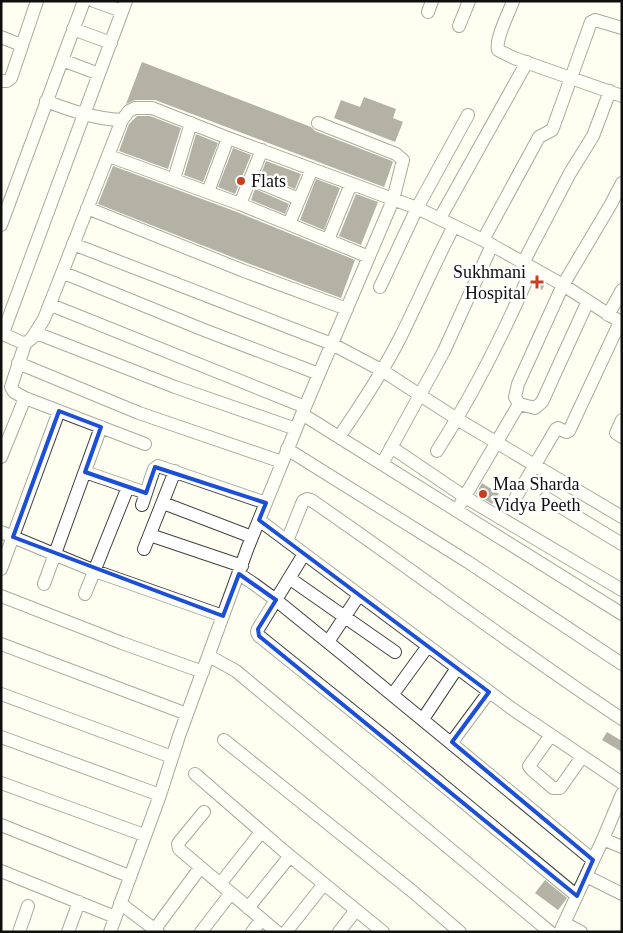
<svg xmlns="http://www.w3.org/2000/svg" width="623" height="933" font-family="Georgia,serif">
<rect width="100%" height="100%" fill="#fefff1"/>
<!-- building -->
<path fill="#59544b" d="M142 62 311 127 315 131 392 161 393 162 384 187 155 100H135L126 104Z
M364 97 396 109 393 118 403 122 395 142 334 118 341 100 360 107Z
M137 116H150L181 128 168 169 119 151 129 124Z
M196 134 218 143 203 182 184 175Z
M233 148 251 155 235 194 218 187Z
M266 161 301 174 295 189 261 174Z
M113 166 237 212 355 260 341 298 247 263 98 204Z
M316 179 340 188 324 230 300 220Z
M255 189 289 204 285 214 251 200Z
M356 194 378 202 361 245 339 236Z
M536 279 545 284 542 290 533 285Z
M482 483 499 494 492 504 476 494Z
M607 732 622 741V752L602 740Z
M545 880 567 898 558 910 535 893Z"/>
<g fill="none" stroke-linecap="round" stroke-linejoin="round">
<!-- minor casing -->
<g stroke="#424242" stroke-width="14">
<path id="minor" d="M94 1 122 11
M513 1C509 13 495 39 498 50L514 58 622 96
M428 12 432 1
M459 26 469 1
M73 29 111 43
M1 37 21 45
M62 60 99 74
M1 81H7L11 78 37 1
M46 101C72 111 95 119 122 120
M109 156 240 204 369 257
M174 179 191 123
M251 179 299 199
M208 192 228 138
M240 204 262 150
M87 208 244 271 347 309
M440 218 527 62
M289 224 312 169
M1 225 84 1
M328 240 351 184
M483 240 539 137 552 130 553 128 591 22 595 20 622 28
M73 244 332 344 383 371 457 419 622 517
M523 263 570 173 593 136 610 91
M64 273 204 330 319 374
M380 287 417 208 468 115
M51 305 305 407
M608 315 622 290
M1 333 25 344 11 387 14 392 25 398 145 444
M3 333 126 1
M36 333 175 387 296 429
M25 344 32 338 44 319 122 120 129 111 135 108H152L228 138 417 208 483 240 563 285 622 323
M18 363 139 413 282 462
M519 404 515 397 518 384 563 285 611 204 622 183
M302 414 622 614
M622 420 616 433 622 437
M339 437C361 405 383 372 401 336 419 300 435 262 454 226
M391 447 465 497 622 590
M287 449 468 562 622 664
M437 451C474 393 505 331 532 268
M1 457 25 398
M382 464 444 351 492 245
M85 472 146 493
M516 497 556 429 558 428 566 432 569 431 620 322
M546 498 622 544
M163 503 252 537
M461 503 519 404 535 408 542 402 588 301
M142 505 154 469 158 466 266 503
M259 520 511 708 622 783
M1 532 95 571 223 616
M150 535 242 566
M287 541 303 501 307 499 311 500C416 572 516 649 622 719
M144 549 175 471
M304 554 258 629 257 632 259 636 386 738 577 896
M1 569 59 411
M239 574 254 584 276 600 345 656 593 860
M289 578 395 652
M44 584 101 427
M85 594 128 487
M1 596 122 643 203 672
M328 642 359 595
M1 644 187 714
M209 656 236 671 550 932
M1 694 172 757
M393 694 428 646
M423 719 457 668
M551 735 529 766 532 770 553 788H560L582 757
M1 737 160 795
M224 740 412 891 460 932
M452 742 489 692
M195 774 285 852 383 932
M1 783 144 835
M204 812 180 841 178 844 179 849 277 932
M1 825 129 876
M603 839 622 847
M1 871 115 917
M586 876 622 894
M220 884 261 832
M120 903 158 932
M248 908 290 856
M564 923 581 932
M155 929 200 868
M19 932 28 906
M68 932 79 902
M110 932 160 795 179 736 248 547 302 414 393 200 403 160 396 154 318 123
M201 932 231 893
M252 932 262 919
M286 932 324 884
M339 932 356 910
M560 932 603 839 622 794"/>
</g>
<!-- minor -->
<use href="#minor" stroke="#fff" stroke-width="12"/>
</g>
<!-- marked area -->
<path d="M0 0H623V933H0ZM59 411 101 427 85 472 146 493 155 467 266 503 259 520 489 692 452 742 593 860 577 896 259 636 258 629 276 600 239 574 223 616 13 537Z" fill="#fefff1" fill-opacity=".55" fill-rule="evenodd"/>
<path fill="none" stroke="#1d4ed8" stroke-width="4" stroke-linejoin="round" d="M59 411 101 427 85 472 146 493 155 467 266 503 259 520 489 692 452 742 593 860 577 896 259 636 258 629 276 600 239 574 223 616 13 537Z"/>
<!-- markers -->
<g fill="#c93f1d" stroke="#fff" stroke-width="2">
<circle cx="241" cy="181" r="5"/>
<path d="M534.5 274.5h5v5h5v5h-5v5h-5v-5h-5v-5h5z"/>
<circle cx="483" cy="494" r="5"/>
</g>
<g text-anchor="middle" stroke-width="5" stroke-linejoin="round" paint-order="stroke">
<!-- poi labels -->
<g font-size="18" fill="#0f0f0f" stroke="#fff" text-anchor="start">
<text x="251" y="187">Flats</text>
<text x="526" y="278" text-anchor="end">Sukhmani<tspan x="526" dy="21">Hospital</tspan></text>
<text x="493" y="490">Maa Sharda<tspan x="493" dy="21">Vidya Peeth</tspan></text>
</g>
</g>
<!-- border -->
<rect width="623" height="933" fill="none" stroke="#0f0f0f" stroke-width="5"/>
</svg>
